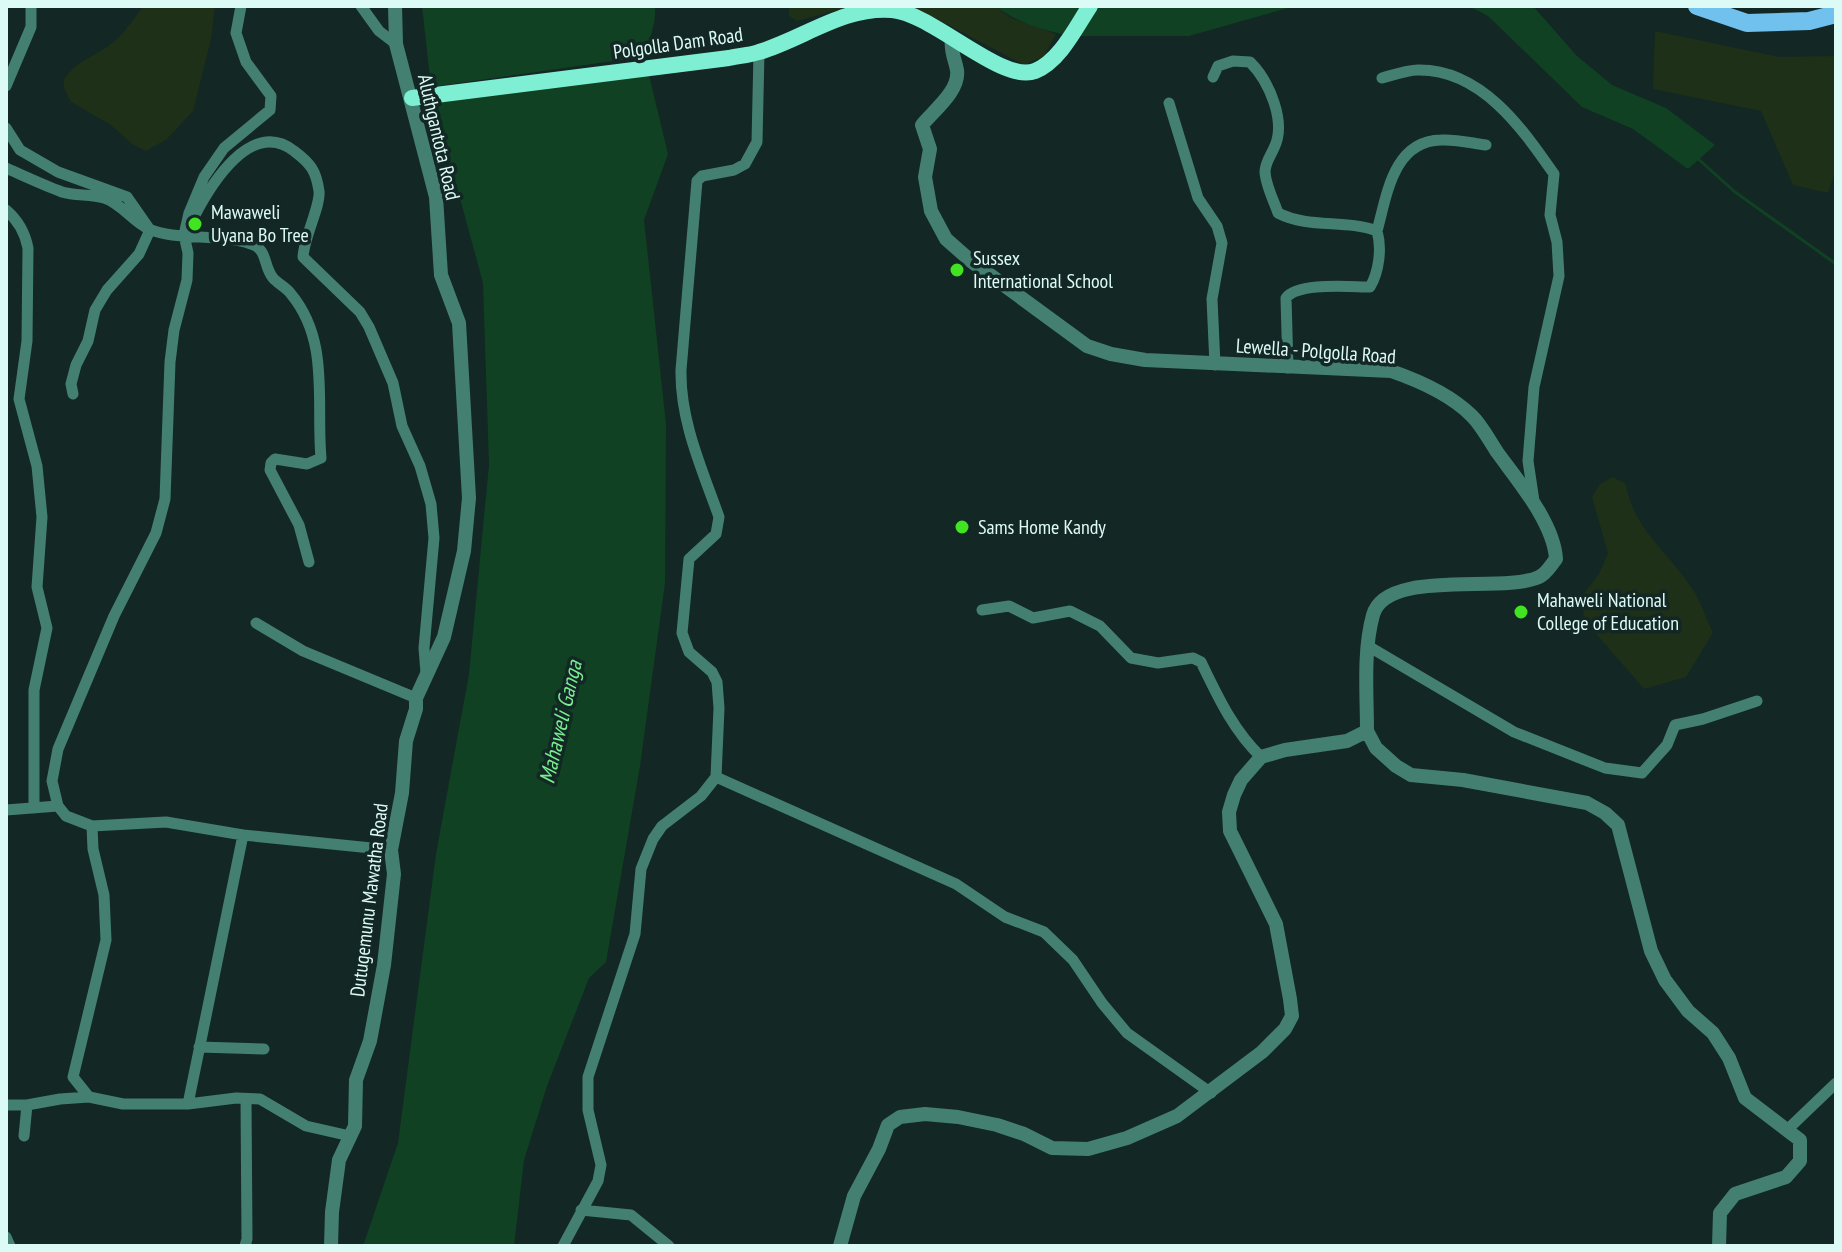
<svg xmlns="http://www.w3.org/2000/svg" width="1842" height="1252" font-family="'PT Sans Narrow',sans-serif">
<rect width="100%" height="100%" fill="#132725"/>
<!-- green -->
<path fill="#1e3017" d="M143 6H215L211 39 193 111 167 139 146 151 132 144 111 125 71 102 64 88V79C79 60 85 61 104 49 121 38 132 22 143 6Z
M789 6H852L797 21 789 16Z
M899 6H995L1011 18 1056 34 1044 56 1024 65 937 19Z
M1655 31 1779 57 1836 56V169L1828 193 1793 185 1761 111 1653 89Z
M1613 477 1626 484C1632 529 1673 556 1695 593 1702 605 1707 620 1713 633L1686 677 1644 689 1584 620 1582 596 1599 574 1608 553 1592 497 1600 484Z"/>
<!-- water -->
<path fill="#114123" d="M422 6H655C657 25 646 43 648 56L431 87Z
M995 6H1295L1189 36H1075C1047 32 1018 23 995 6Z
M1469 6H1533L1576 55 1612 85 1666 108 1715 145 1688 169 1633 129 1582 107 1488 16Z
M649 75 668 154 644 220 666 424 665 583 640 766 606 962 589 978 547 1086 524 1160 514 1246H363L398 1143 436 854 469 674 489 465 483 283 434 103Z"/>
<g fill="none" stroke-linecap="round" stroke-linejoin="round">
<!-- stream -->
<path stroke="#114123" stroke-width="3" d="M1696 157 1735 192 1836 264"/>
<!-- minor -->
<path stroke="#448072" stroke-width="11" d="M241 6 236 33 246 62 271 96 270 110 224 148 204 177 189 213 184 235 188 253 187 280 174 330 170 362 165 499 156 533 114 616 58 749 52 781 58 806 66 816 92 826 166 822 243 835 391 850
M361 6 379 31 396 44
M1213 77 1218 66 1233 61 1250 62C1269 81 1287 122 1274 148 1270 157 1266 161 1265 171 1265 184 1274 201 1278 213 1309 229 1345 219 1377 231 1382 248 1379 272 1370 287 1350 287 1298 282 1286 298L1288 368
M1382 78C1393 75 1407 70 1418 70 1481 69 1522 128 1554 174L1550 215 1557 242 1559 276 1534 387 1528 461 1534 501
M6 86 31 27V6
M1169 103 1198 198 1217 226 1222 243 1212 299 1215 365
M6 128 20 150 58 172 127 197 150 230 139 254 107 290 95 310 88 341 76 365 71 384 73 394
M6 168C24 176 43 185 62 192 75 196 91 194 104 198 121 203 133 222 149 229 175 241 220 233 251 244 268 249 263 266 273 278 278 284 286 287 291 294 330 341 316 401 321 458L307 464 275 459 271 463 270 470 299 525 309 562
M6 210C18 220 25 233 28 248L27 341 19 399 37 466 42 517 37 587 47 628 34 690V808
M194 217C210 186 251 117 294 151 310 163 316 170 319 191 321 205 304 237 303 257L360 312 369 327 393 383 402 426 420 466 431 504 434 538 424 648 426 673
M1377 231C1387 195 1393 141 1441 140 1455 139 1471 143 1486 145
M982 610 1009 606 1033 618 1070 611 1100 626 1131 658 1158 663 1193 658 1201 662C1218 697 1233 730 1261 757
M256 623 303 651 416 698
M1368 646 1514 732 1605 768 1642 773 1667 745 1675 725 1703 719 1757 701
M716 777 956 884 1005 917 1044 932 1073 960 1102 1003 1127 1033 1211 1093
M6 810 58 806
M199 1047 264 1049
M89 1097 73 1077 106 940 104 895 93 849 92 826
M188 1104 243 835
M6 1105H27L60 1099 89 1097 123 1104H188L236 1098 260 1099 306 1126 350 1136
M1787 1130 1836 1083
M24 1136 27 1105
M581 1210 631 1215 669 1246
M6 1237 10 1246
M245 1246 247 1239 246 1099
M563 1246 598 1181 601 1165 588 1110V1077L635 934 641 869 653 839 662 826 701 796 716 777 719 708 717 682 712 672 689 652 682 633 689 559 716 534 719 517C702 469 680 421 681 370L697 181 702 176 734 170 745 164 757 142 759 52"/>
<!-- tertiary -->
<path stroke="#448072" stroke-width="14" d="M952 38C950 51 955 59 957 70 960 91 933 111 922 125L930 149 925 177 931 211 946 239 971 261 1087 346 1111 354 1145 360 1391 371C1420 381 1450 394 1472 416 1482 426 1489 440 1497 452 1518 481 1554 523 1556 559 1551 565 1546 574 1539 577 1502 594 1386 568 1373 615 1363 651 1367 694 1367 731
M1367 731 1376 748 1396 766 1411 775 1463 780 1587 803 1605 813 1618 825 1651 951 1665 980 1688 1011 1713 1033 1729 1058 1745 1098 1800 1140V1161L1786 1177 1735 1194 1720 1213 1719 1246
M331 1246 332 1212 339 1160 355 1126 356 1080 370 1041 384 965 394 874 391 850 402 793 406 741 416 709V698L444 637 464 551 469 498 459 323 441 275 436 197 396 44 395 6
M840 1246 854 1196 879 1149 888 1125 900 1117 925 1114 958 1117 997 1125 1024 1134 1052 1148 1088 1149 1127 1138 1177 1116 1262 1052 1285 1029 1292 1016 1290 999 1276 924 1230 831 1229 812 1234 795 1241 780 1261 757 1285 750 1347 741 1367 731"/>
<!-- secondary -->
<path stroke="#7fefd4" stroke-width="16" d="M412 98 729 58C739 56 750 55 759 52 803 39 844 6 892 10 932 13 1002 84 1035 71 1060 61 1076 27 1090 6"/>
<!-- primary -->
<path stroke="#71c1ee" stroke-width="18" d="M1697 6 1747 23 1809 21 1836 14"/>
</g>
<!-- markers -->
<g fill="#41e420" stroke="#132725" stroke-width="3">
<circle cx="195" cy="224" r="8"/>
<circle cx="957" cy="270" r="8"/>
<circle cx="962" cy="527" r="8"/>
<circle cx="1521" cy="612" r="8"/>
</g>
<g text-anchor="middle" stroke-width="7" stroke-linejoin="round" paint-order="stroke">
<!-- street labels -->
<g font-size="20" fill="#ddfbf6" stroke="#132725">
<text transform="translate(678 43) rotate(-8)" y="7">Polgolla Dam Road</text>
<text transform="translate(439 137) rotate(77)" y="7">Aluthgantota Road</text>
<text transform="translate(1316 351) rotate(4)" y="7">Lewella - Polgolla Road</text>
<text transform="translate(369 900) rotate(-83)" y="7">Dutugemunu Mawatha Road</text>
</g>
<!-- poi labels -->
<g font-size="20" fill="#ddfbf6" stroke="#132725" text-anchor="start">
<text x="211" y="219">Mawaweli<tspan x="211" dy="23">Uyana Bo Tree</tspan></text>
<text x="973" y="265">Sussex<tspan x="973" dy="23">International School</tspan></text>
<text x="978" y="534">Sams Home Kandy</text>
<text x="1537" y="607">Mahaweli National<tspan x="1537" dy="23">College of Education</tspan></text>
</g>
<!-- water labels -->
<g font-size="22" font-style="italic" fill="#77ee8f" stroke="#132725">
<text transform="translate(560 722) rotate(-77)" y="8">Mahaweli Ganga</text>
</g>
</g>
<!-- border -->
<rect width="1842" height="1252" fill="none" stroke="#ddfbf6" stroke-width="16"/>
</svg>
